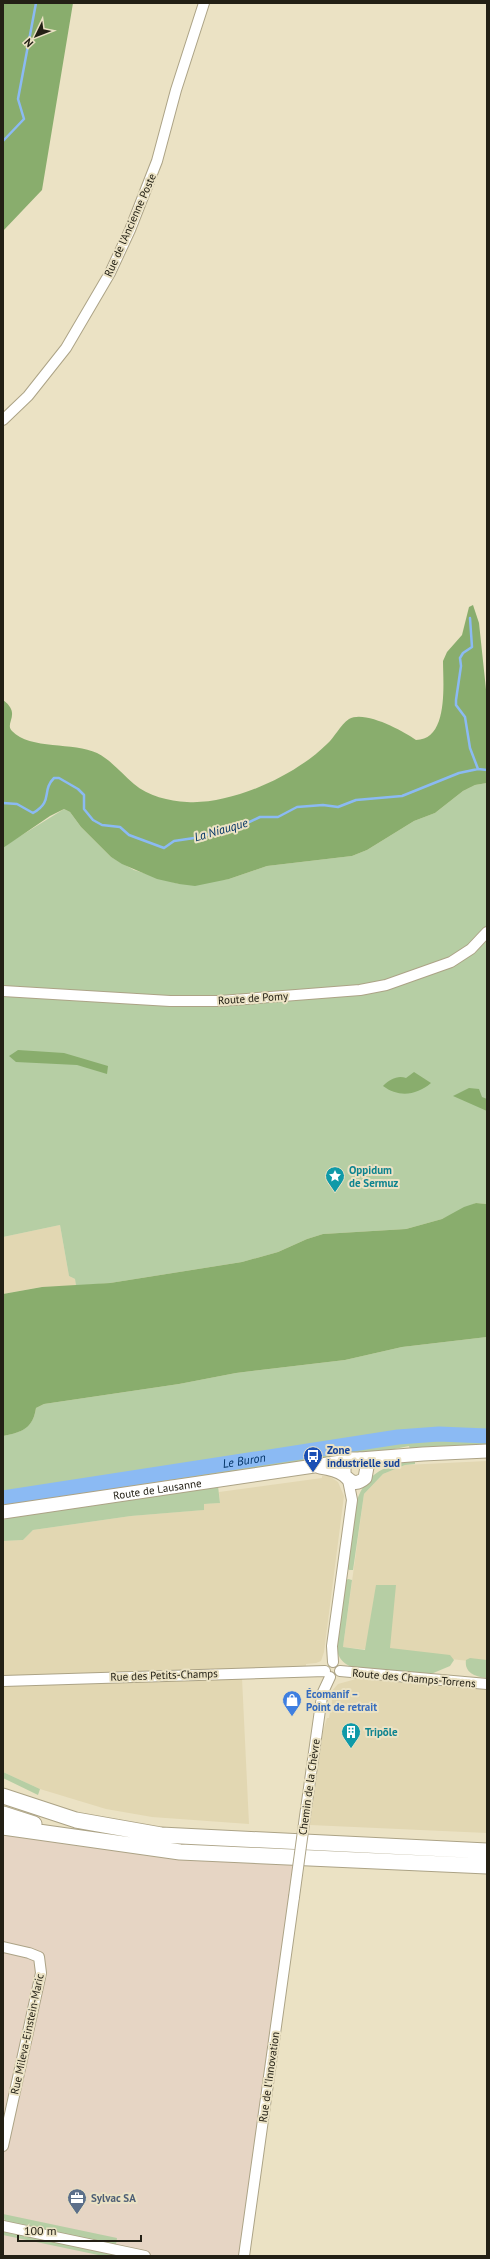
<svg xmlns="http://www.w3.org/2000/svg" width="490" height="2259" font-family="'PT Sans',sans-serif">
<rect width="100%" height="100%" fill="#ebe2c4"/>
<!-- commercial -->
<path fill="#e6d5c4" d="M3 1827 300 1857 244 2256H3Z"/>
<!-- built -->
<path fill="#e2d7b2" d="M60 1225 69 1276 75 1279 76 1286 41 1287 3 1294V1237Z
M487 1461V1663L343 1647 364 1494 383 1474 405 1465Z
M322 1476H329L338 1482 344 1496 324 1652 321 1661 316 1663 306 1664V1675L242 1678 249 1824 152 1817 106 1809 40 1789 3 1772V1541L23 1540 33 1530 131 1516 203 1510 204 1504 220 1503 219 1492 322 1478Z
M356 1679 487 1689V1833L310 1825 323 1731 327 1718H329L332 1701 330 1693 338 1684Z"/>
<!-- green -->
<path fill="#b6cea4" d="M487 783V1204L476 1203 442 1219 406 1229 323 1234 307 1239 278 1252 242 1262 110 1283 76 1286 75 1279 69 1276 60 1225 3 1237V848L9 843 64 809 70 812 81 827 111 857 134 870 179 884 229 879 267 866 352 856 367 850 414 821 435 813 463 791 475 785Z
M487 1337V1446L410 1449 409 1446 375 1453 352 1452 335 1457H325V1459L3 1508V1436C22 1432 33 1428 36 1408L44 1404 179 1384 236 1373 345 1360 402 1347Z
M415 1460V1464L405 1465 383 1474 364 1494 353 1570H349L347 1567C355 1512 347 1469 415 1460Z
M299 1473V1475L218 1486 220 1503 204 1504V1510L131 1516 33 1530 23 1540 3 1541V1520L18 1515Z
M348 1579 352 1580 343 1647 365 1650 376 1585H396L390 1648 450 1655 454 1660 450 1666 431 1674 355 1668C349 1666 344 1664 340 1658 331 1644 343 1599 345 1581Z
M470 1658 487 1660V1678C476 1677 464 1673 466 1660Z
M3 1772 40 1789 38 1795 3 1778Z
M3 2214 117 2238 116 2245 5 2221Z
M3 2230 124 2256H103L3 2235Z"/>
<!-- forest -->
<path fill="#89ad6d" d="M3 3H73L42 190 3 231Z
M473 605 479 623 487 699V783L475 785 463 791 435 813 414 821 367 850 352 856 267 866 229 879 195 886 179 884 157 879 122 864 111 857 81 827 70 812 64 809 50 816 3 848V700C22 714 4 723 12 731 30 750 74 742 97 753 111 760 122 774 134 784 148 796 169 801 187 802 232 805 296 775 327 744 335 737 340 725 349 719 365 710 403 731 416 740 449 740 443 683 443 661L447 652 462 635 469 607Z
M18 1050 64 1053 108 1066 107 1074 77 1065 16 1062 9 1056Z
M414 1072 431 1083C417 1095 399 1098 383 1086 390 1079 398 1075 406 1078Z
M469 1088 479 1089 482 1097 487 1099V1111L453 1096Z
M476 1203 487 1204V1337L402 1347 345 1360 236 1373 179 1384 44 1404 36 1408C33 1428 23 1432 3 1436V1294L42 1287 110 1283 242 1262 278 1252 307 1239 323 1234 406 1229 442 1219 464 1207Z"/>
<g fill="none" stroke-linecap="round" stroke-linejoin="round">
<!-- stream -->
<path stroke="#8bbaf3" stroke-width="2.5" d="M3 141 24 119 18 99 36 3
M470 618 472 647 463 653 460 658 461 666 456 700V705L465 717 470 748 478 769
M3 803 17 804 33 813C54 801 41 791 54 778H59L78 789 84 795V809L93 820 102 825 120 827 129 835 164 848 174 841 201 837 217 831 239 827 260 817H278L297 807 323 805 338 807 356 800 402 796 459 773 478 769 487 770"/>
<!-- river -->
<path stroke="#8bbaf3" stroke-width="15" id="s1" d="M3 1498 398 1437 439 1434 487 1436"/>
<!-- minor casing -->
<g stroke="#aca386" stroke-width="12">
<path id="minor" d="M3 420 28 396 66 348 110 273 130 230 157 161 176 90 204 3
M3 991 170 1001H220L360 990 386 985 451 962 471 949 487 932
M333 1662 332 1646 352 1500 348 1480
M340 1671 487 1684
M3 1681 325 1671
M306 1809 321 1703 323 1692 330 1677
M3 1947 29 1953 39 1957 41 1973 3 2146
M3 2226 145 2256
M244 2256 294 1897"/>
</g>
<!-- major casing -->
<g stroke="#aca386" stroke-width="15">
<g id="major">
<path d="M360 1459 423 1454 487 1451"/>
<path d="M320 1467C327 1468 338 1470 344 1475 351 1482 356 1486 365 1478L367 1467 360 1459H350L344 1466V1475"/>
<path id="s2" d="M3 1512 348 1461"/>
</g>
</g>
<!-- highway casing -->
<g stroke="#aca386" stroke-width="17">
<path id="highway" d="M3 1796 76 1820 161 1835 487 1851
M3 1814 34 1824
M3 1827 180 1852 487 1866"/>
</g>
<!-- minor -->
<use href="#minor" stroke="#fff" stroke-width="10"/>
<!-- major -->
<use href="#major" stroke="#fff" stroke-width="13"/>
<!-- highway -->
<use href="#highway" stroke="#fff" stroke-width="15"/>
<!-- minor-bridge casing -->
<g stroke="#aca386" stroke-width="12" stroke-linecap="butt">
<path id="minor-bridge" d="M294 1897 306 1809"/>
</g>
<!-- minor-bridge -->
<use href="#minor-bridge" stroke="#fff" stroke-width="10"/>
</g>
<!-- icons -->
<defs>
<g id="sight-pin" transform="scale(1)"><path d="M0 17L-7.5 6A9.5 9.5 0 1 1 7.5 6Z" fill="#0f9aa8" stroke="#ebe2c4"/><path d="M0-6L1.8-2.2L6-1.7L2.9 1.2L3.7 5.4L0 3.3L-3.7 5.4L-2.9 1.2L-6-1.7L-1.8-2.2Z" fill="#fff"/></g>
<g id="bus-pin" transform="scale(1)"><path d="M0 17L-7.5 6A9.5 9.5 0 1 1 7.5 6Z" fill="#1a4fb4" stroke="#ebe2c4"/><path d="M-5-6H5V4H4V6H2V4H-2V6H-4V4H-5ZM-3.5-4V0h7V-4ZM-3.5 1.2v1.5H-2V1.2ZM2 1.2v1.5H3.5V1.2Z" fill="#fff"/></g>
<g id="shop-pin" transform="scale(1)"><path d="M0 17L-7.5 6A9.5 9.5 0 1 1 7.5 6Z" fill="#3f7fe0" stroke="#ebe2c4"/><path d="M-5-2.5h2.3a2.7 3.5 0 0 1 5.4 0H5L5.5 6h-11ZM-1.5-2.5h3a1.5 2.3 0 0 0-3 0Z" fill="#fff"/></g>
<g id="building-pin" transform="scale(1)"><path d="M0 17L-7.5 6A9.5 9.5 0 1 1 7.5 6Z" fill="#0f9aa8" stroke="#ebe2c4"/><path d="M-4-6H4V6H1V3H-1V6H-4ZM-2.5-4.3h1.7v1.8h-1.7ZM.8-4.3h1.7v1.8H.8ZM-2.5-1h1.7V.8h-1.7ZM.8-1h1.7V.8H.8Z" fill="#fff"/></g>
<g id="office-pin" transform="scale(1)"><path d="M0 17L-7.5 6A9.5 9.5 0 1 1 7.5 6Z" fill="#5c6f8a" stroke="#ebe2c4"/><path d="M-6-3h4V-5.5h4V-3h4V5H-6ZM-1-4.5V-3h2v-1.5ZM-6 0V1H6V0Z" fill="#fff"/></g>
</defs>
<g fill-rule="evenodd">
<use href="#sight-pin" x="335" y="1176"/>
<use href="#bus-pin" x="313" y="1456"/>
<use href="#shop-pin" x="292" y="1700"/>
<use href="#building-pin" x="351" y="1732"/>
<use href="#office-pin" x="77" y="2198"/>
</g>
<g text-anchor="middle" stroke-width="4" stroke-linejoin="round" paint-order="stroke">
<!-- street labels -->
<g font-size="11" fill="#232015" stroke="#ebe2c4">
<text transform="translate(130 225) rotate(-66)" y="4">Rue de l'Ancienne Poste</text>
<text transform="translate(253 998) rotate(-4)" y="4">Route de Pomy</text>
<text dy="4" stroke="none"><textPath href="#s2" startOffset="156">Route de Lausanne</textPath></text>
<text transform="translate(164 1675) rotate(-2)" y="4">Rue des Petits-Champs</text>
<text transform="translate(414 1678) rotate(5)" y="4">Route des Champs-Torrens</text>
<text transform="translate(309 1787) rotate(-82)" y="4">Chemin de la Chèvre</text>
<text transform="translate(27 2034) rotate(-78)" y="4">Rue Mileva-Einstein-Maric</text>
<text transform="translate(269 2077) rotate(-82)" y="4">Rue de l'Innovation</text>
</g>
<!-- culture labels -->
<g font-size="11" font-weight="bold" fill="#0d838f" stroke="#ebe2c4" text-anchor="start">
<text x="349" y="1174">Oppidum<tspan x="349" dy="13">de Sermuz</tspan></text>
<text x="365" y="1736">Tripōle</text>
</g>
<!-- transit labels -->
<g font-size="11" font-weight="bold" fill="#164399" stroke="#ebe2c4" text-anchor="start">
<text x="327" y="1454">Zone<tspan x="327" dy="13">industrielle sud</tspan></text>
</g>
<!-- shop labels -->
<g font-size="11" font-weight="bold" fill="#366cbe" stroke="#ebe2c4" text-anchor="start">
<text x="306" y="1698">Écomanif –<tspan x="306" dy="13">Point de retrait</tspan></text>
</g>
<!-- service labels -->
<g font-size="11" font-weight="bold" fill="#4e5e75" stroke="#ebe2c4" text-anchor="start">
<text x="91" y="2202">Sylvac SA</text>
</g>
<!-- water labels -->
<g font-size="12" font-style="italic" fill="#023366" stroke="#ebe2c4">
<text transform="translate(221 830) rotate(-16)" y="4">La Niauque</text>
<text dy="4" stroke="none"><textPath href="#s1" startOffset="244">Le Buron</textPath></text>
</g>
</g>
<!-- border -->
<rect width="490" height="2259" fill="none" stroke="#232015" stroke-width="8"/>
<!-- north arrow -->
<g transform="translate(36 36) rotate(227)" stroke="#ebe2c4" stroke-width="3" paint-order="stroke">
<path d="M0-3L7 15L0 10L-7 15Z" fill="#232015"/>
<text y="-6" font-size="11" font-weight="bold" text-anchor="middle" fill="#232015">N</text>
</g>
<!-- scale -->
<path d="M18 2235v6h123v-6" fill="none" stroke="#232015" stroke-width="2"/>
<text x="24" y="2235" font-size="12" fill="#232015" stroke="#ebe2c4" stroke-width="3" paint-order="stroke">100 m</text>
</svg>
